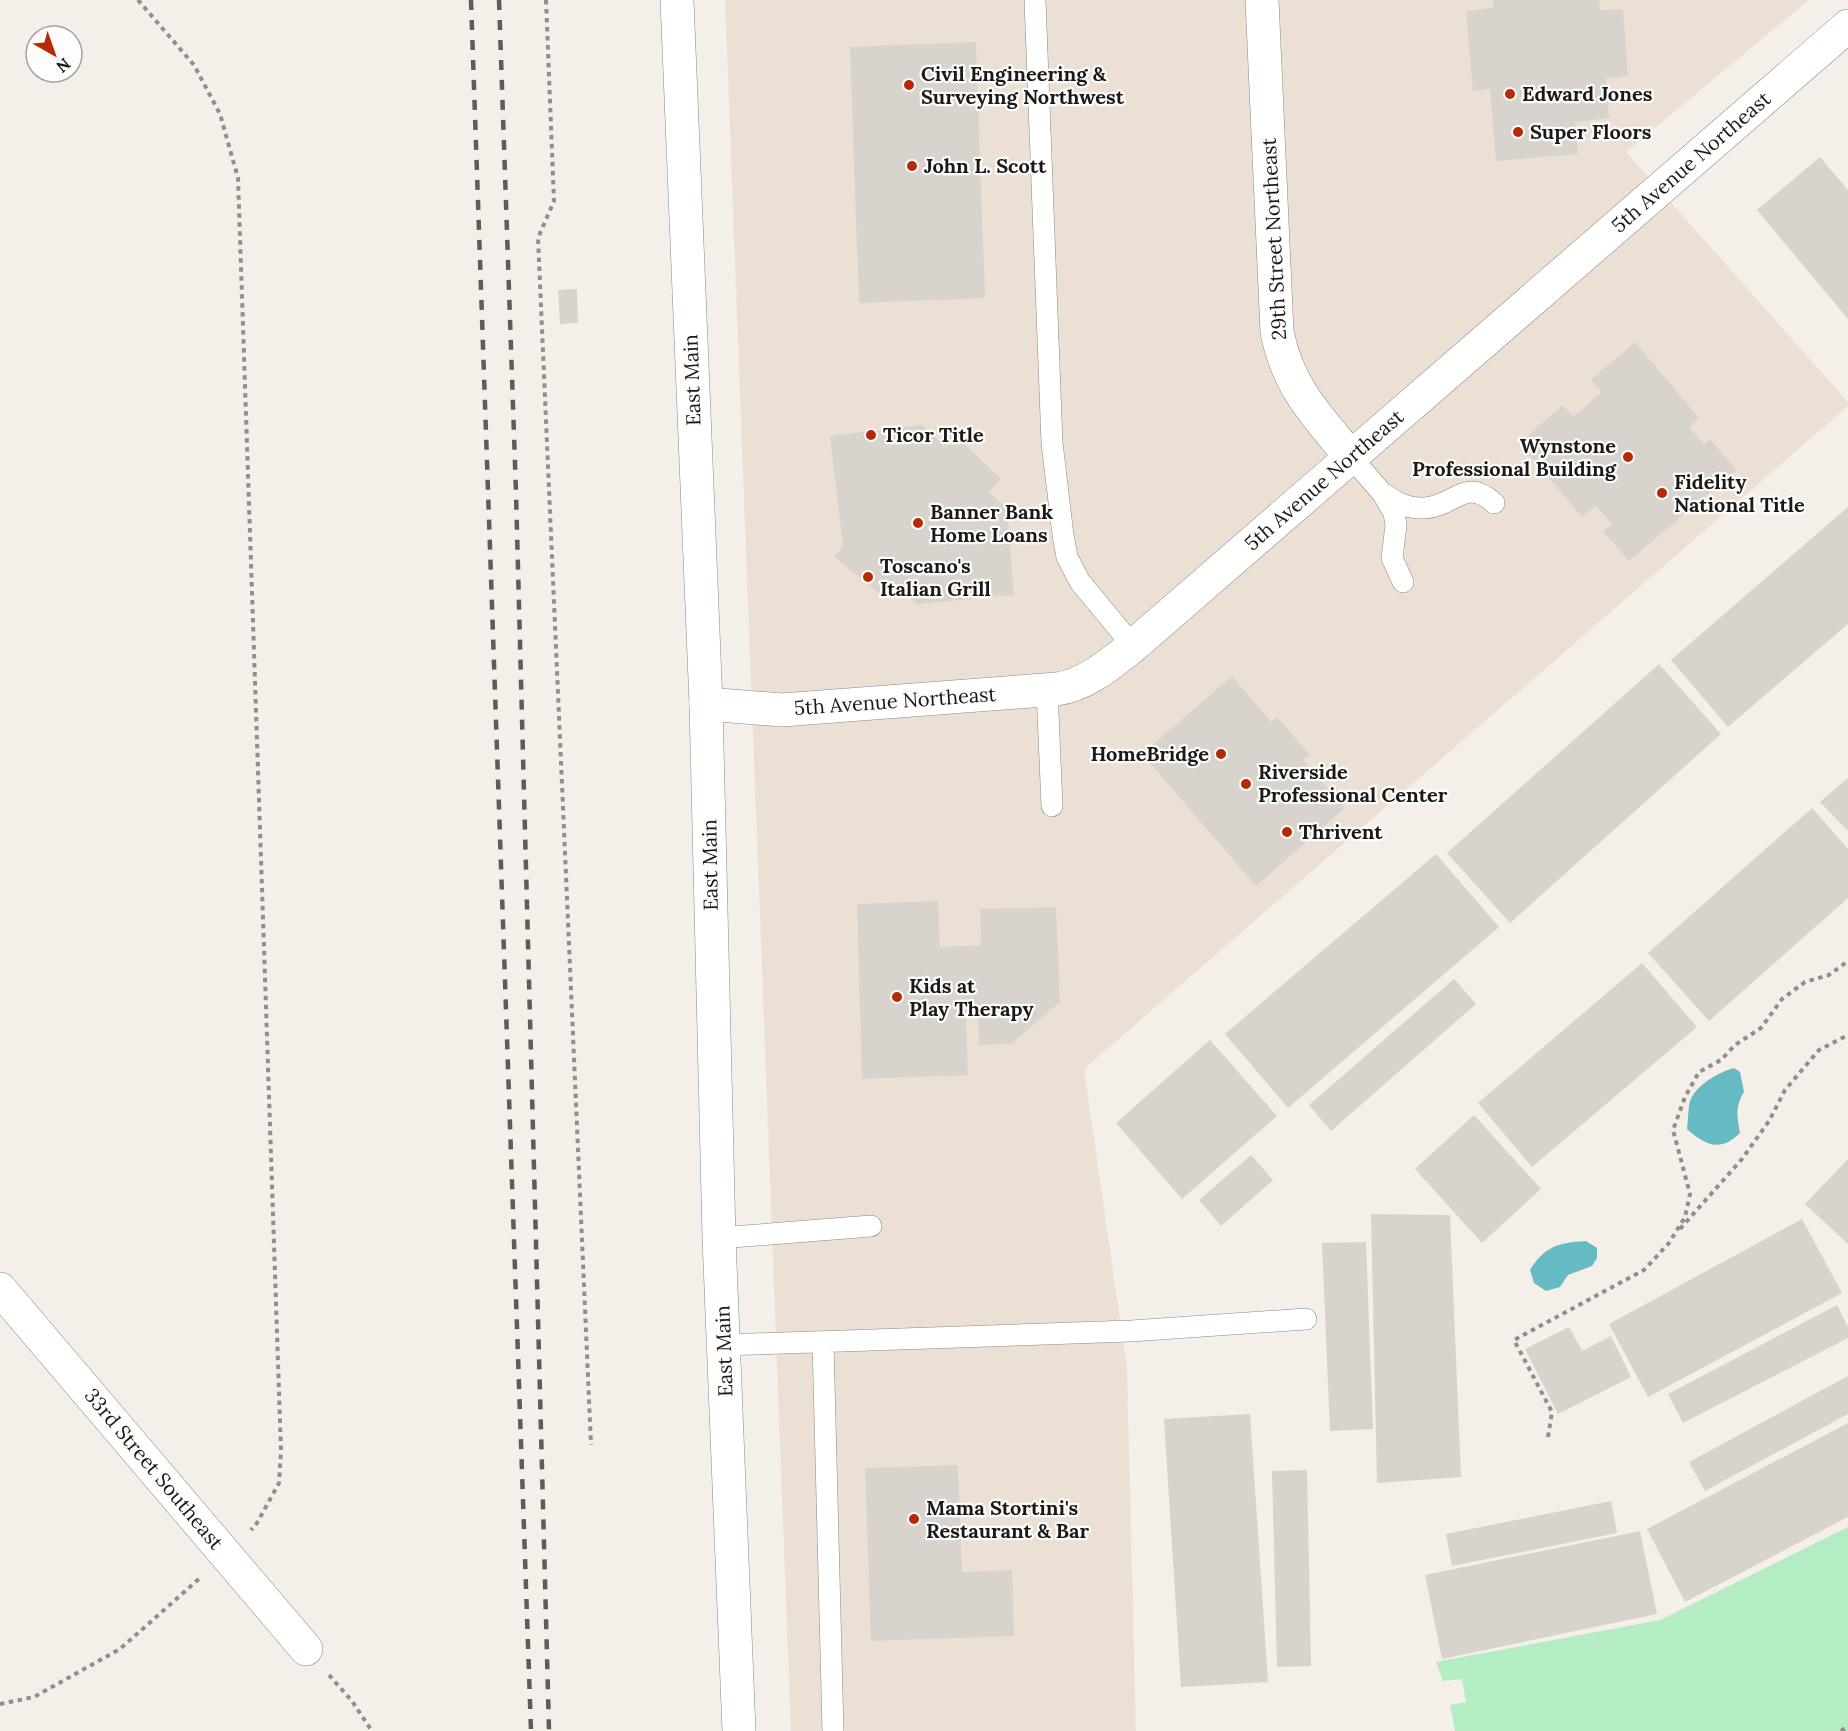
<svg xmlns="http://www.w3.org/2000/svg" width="1848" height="1731" font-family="Lora,serif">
<rect width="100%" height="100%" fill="#f5efe9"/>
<!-- built -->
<path fill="#ece0d5" d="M725 0H1809L1626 152 1848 402V406L1084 1069 1127 1369 1136 1731H791Z"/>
<!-- green -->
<path fill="#b4ecc3" d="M1848 1527V1731H1455L1450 1705 1466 1702 1462 1679 1443 1681 1436 1662 1660 1620Z"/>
<!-- water -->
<path fill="#66bac2" d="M1734 1068 1740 1072 1744 1092C1735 1106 1737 1117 1740 1133 1721 1152 1706 1146 1687 1129 1688 1121 1688 1114 1689 1106 1691 1087 1719 1072 1734 1068Z
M1586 1241 1597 1248V1258L1592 1266 1568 1275 1560 1287 1546 1291 1534 1283 1530 1270C1545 1246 1558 1243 1586 1241Z"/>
<!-- building -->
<path fill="#d8d3cd" d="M1493 0H1599L1600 10 1623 9 1628 76 1606 78 1609 118 1575 122 1578 154 1496 161 1490 89 1473 91 1466 11 1493 8Z
M976 42 985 298 859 303 850 47Z
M1820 157 1848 190V319L1757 210Z
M577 289 578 323 560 324 558 290Z
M1635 342 1699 418 1689 427 1704 444 1710 439 1736 470 1629 561 1603 531 1612 524 1596 505 1582 517 1519 443 1563 405 1573 417 1602 392 1591 380Z
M922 425 940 442 951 431 1001 479 989 492 1007 509 1014 595 917 604 897 588 887 600 834 557 843 546 830 436Z
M1848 507V624L1728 727 1671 660Z
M1659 664 1721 734 1510 923 1447 853Z
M1232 676 1271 722 1277 717 1310 755 1303 760 1345 808 1256 886 1142 754Z
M1848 778V831L1820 802Z
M1812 808 1848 849V898L1709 1021 1648 953Z
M1436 854 1499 927 1288 1108 1225 1034Z
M938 901 940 947 981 945 980 909 1056 907 1060 1002 1011 1044 979 1045 978 1012 966 1013 968 1075 862 1079 857 904Z
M1642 963 1697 1027 1532 1167 1478 1103Z
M1454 979 1476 1004 1331 1131 1309 1105Z
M1210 1040 1277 1116 1182 1199 1116 1123Z
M1474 1115 1541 1189 1482 1243 1415 1169Z
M1251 1155 1273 1180 1221 1226 1199 1200Z
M1848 1159V1244L1805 1204Z
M1371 1214 1450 1215 1461 1477 1377 1483Z
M1802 1219 1842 1293 1648 1397 1609 1324Z
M1366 1242 1373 1429 1330 1431 1322 1243Z
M1837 1305 1848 1327V1338L1683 1423 1668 1394Z
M1569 1327 1582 1351 1611 1336 1631 1377 1558 1414 1525 1349Z
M1848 1376V1414L1705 1491 1689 1462Z
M1250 1414 1268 1682 1181 1687 1164 1419Z
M1848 1423V1517L1685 1602 1647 1529Z
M958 1465 962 1572 1012 1570 1014 1636 871 1641 865 1468Z
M1307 1470 1311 1666 1277 1667 1272 1471Z
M1611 1501 1617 1533 1452 1566 1446 1534Z
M1640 1531 1657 1614 1442 1659 1425 1575Z"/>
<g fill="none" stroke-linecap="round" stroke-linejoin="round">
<!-- service casing -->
<g stroke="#8c8781" stroke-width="22">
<path id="service" d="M1035 0 1052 443 1063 535 1067 557 1080 582 1133 646
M1351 457 1383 494 1394 513 1396 525 1392 558 1403 582
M1384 494C1397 503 1408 509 1424 508 1454 507 1465 476 1494 503
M1047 690 1052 806
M719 1238 871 1226
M823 1342 833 1731
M724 1345 1131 1331 1306 1319"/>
</g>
<!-- minor casing -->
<g stroke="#8c8781" stroke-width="34">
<path id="minor" d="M1262 0 1277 332C1288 387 1316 415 1351 457
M706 704 782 710 1057 689C1086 685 1110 664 1133 646L1848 26
M0 1289 306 1649"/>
</g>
<!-- secondary casing -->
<g stroke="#8c8781" stroke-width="34">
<path id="secondary" d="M677 0 706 704 719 1238 739 1731"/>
</g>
<!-- path -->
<path stroke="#938e8a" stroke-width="4" stroke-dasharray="4.5 4.5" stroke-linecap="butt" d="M138 0 194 65 220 114 238 178 281 1451 279 1483 257 1523 251 1530
M546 0 554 201 538 238 591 1445
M1680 1229 1742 1159 1769 1121 1785 1090 1819 1050 1848 1035
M1548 1437 1552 1412 1514 1340 1644 1270 1669 1243 1685 1217 1690 1194 1673 1130 1685 1097 1699 1072 1721 1060 1735 1045 1761 1028 1782 999 1805 982 1829 975 1848 961
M329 1675 352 1701 372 1731
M0 1704 34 1697 120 1649 200 1578
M1841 1731 1848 1726"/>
<!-- service -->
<use href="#service" stroke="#fff" stroke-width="21"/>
<!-- minor -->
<use href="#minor" stroke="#fff" stroke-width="33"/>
<!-- secondary -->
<use href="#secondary" stroke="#fff" stroke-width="33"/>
<!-- rail -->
<path stroke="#5f5c58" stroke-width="4.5" stroke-dasharray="10 10" stroke-linecap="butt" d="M471 0 531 1731
M499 0 516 493 549 1731"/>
</g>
<!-- markers -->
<g fill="#b52a05" stroke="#fefdfc" stroke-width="2">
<circle cx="909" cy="85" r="6"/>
<circle cx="1510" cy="94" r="6"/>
<circle cx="1518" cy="132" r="6"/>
<circle cx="912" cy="166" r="6"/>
<circle cx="871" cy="435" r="6"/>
<circle cx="1628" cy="457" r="6"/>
<circle cx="1662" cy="493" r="6"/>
<circle cx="918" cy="523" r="6"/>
<circle cx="868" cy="577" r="6"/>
<circle cx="1221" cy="754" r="6"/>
<circle cx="1246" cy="784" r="6"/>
<circle cx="1287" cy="832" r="6"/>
<circle cx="897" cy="997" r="6"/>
<circle cx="914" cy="1519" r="6"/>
</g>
<g text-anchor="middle" stroke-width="4.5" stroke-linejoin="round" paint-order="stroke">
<!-- poi labels -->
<g font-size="20" font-weight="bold" fill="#1b1917" stroke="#fefdfc" text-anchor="start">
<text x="921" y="81">Civil Engineering &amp;<tspan x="921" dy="23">Surveying Northwest</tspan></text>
<text x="1522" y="101">Edward Jones</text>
<text x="1530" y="139">Super Floors</text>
<text x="924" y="173">John L. Scott</text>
<text x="883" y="442">Ticor Title</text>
<text x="1616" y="453" text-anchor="end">Wynstone<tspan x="1616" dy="23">Professional Building</tspan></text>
<text x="1674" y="489">Fidelity<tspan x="1674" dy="23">National Title</tspan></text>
<text x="930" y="519">Banner Bank<tspan x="930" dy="23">Home Loans</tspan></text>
<text x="880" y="573">Toscano's<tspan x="880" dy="23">Italian Grill</tspan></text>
<text x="1209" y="761" text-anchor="end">HomeBridge</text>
<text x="1258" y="779">Riverside<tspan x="1258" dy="23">Professional Center</tspan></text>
<text x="1299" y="839">Thrivent</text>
<text x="909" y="993">Kids at<tspan x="909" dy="23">Play Therapy</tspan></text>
<text x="926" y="1515">Mama Stortini's<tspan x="926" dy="23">Restaurant &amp; Bar</tspan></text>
</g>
<!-- street labels -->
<g font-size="20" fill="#1b1917" stroke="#fefdfc">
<text transform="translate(1691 162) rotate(-41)" y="7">5th Avenue Northeast</text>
<text transform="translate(1274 239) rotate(-93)" y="7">29th Street Northeast</text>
<text transform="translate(692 380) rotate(-92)" y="7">East Main</text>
<text transform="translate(1324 480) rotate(-41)" y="7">5th Avenue Northeast</text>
<text transform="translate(895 701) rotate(-4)" y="7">5th Avenue Northeast</text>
<text transform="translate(710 865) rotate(-91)" y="7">East Main</text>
<text transform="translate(724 1351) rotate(-92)" y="7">East Main</text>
<text transform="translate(154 1469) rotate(50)" y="7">33rd Street Southeast</text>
</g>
</g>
<!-- north arrow -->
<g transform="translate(54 54) rotate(140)"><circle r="28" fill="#fefdfc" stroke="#a3a2a0" stroke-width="1.5"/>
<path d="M0-4.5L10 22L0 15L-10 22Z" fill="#b52a05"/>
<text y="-9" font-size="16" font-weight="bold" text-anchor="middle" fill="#1b1917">N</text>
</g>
</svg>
